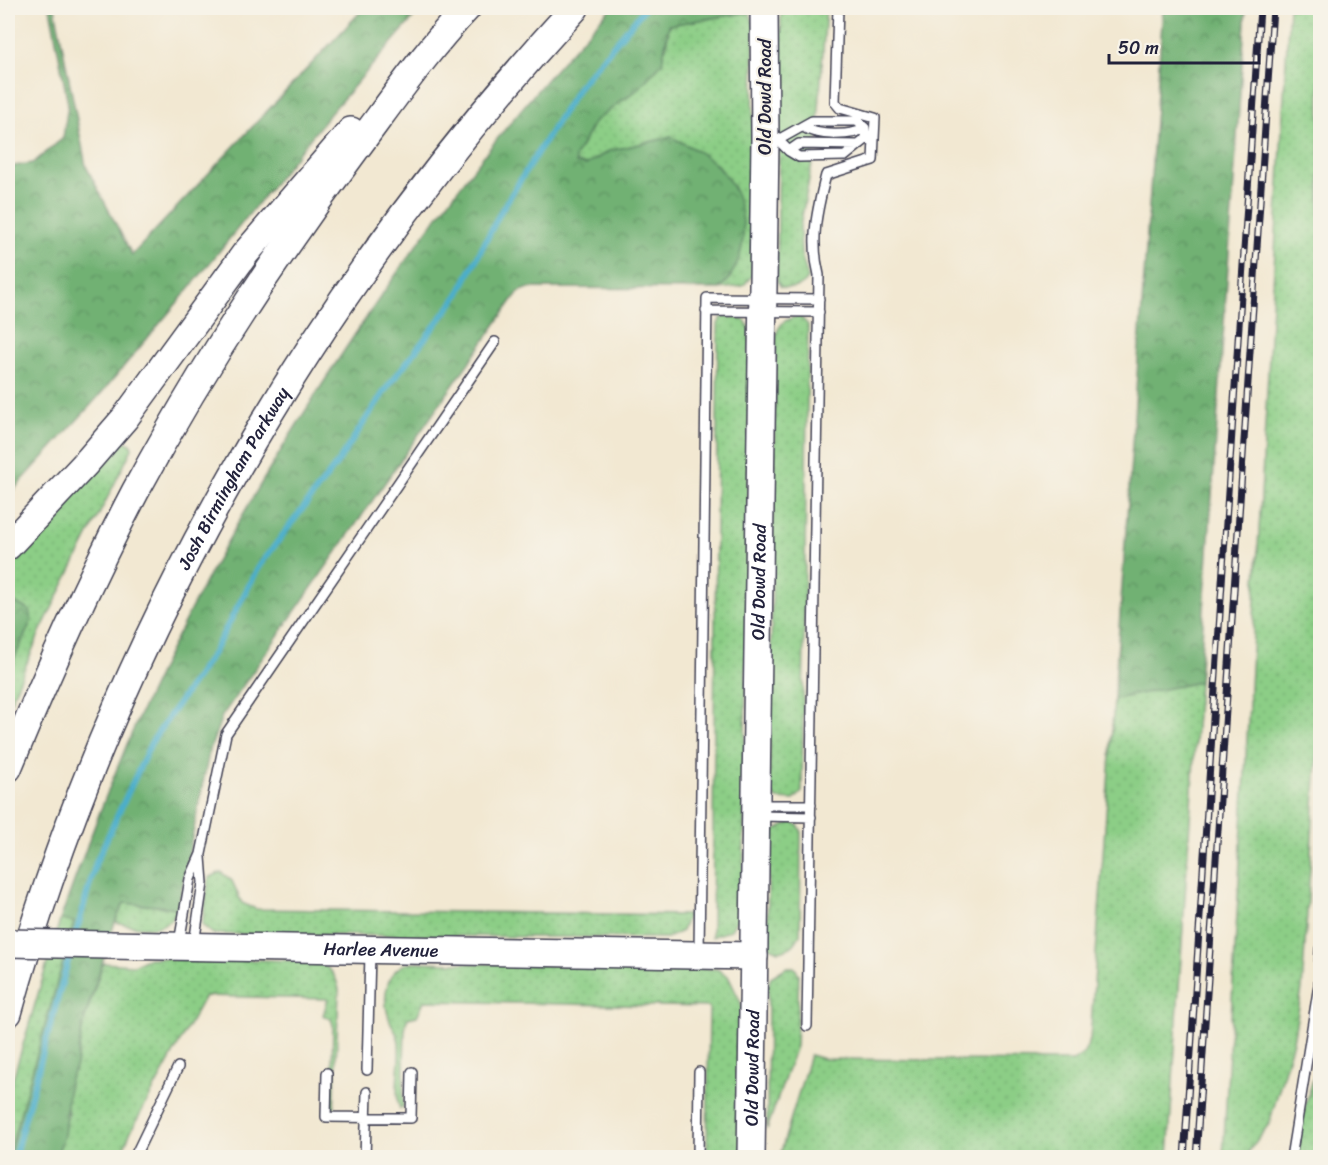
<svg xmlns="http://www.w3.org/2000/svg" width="1328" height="1165" font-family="Sriracha,sans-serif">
<defs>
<pattern id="grass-dots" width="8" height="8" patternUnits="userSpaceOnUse" patternTransform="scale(1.5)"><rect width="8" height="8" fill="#8cce86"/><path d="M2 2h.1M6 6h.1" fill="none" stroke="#78b175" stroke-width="1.8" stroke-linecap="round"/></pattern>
<pattern id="forest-crowns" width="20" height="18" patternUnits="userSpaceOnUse" patternTransform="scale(1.5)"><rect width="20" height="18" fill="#71b173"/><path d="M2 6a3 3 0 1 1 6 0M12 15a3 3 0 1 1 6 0" fill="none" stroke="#5c9060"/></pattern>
</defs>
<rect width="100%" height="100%" fill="#f7f3e8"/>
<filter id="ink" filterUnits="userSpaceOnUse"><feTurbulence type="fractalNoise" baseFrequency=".0167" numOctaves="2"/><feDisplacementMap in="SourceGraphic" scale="12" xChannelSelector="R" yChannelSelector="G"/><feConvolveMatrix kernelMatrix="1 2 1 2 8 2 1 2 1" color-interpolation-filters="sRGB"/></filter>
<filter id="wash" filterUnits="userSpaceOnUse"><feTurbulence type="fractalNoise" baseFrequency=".008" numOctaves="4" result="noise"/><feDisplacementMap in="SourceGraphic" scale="24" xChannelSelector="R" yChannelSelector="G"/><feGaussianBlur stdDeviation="1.35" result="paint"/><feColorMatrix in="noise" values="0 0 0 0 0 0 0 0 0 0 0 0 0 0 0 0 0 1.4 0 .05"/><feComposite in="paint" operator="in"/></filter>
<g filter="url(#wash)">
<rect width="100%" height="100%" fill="#f2e8d2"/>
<!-- grass -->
<path fill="url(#grass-dots)" stroke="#577860" stroke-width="1.5" d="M781 8H826L817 137 800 227 801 254 808 278C803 288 791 289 781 287L777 281Z
M1289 8H1320V716L1302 989 1293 1041 1269 1124 1249 1151 1248 1157H1223Z
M750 12 754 27 752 276 743 286 719 289 731 278 734 188 718 166 671 137 609 151 586 165 576 163 575 157 595 121 638 89 666 48 669 25Z
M727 316 745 320 750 329 743 909 731 930 712 937 718 324 721 318Z
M800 316 808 325 802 792 794 800 777 799 769 791 776 337C778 323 787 318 800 316Z
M122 440 131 444 132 449 40 632 8 708V673L31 621 16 603 8 605V560L64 504Z
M1199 682 1168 1157 779 1158 810 1055 824 1059 1073 1061 1084 1053 1090 1040 1114 699Z
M791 822 798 825 801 830 800 934C795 946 790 949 779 951L768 946 767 939 769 840 772 832Z
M221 872 232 881 242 903 256 909 688 915 682 931 667 938 213 934 202 925 209 878Z
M124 903 178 908C168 935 138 928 115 922Z
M60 920 75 921 8 1157V1095Z
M149 958 313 961C329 965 336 974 339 990L334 1110 331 1108 333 1025 331 1019 323 1015 328 999 205 996 131 1131 120 1157 56 1158 68 1115 66 1101 69 1081 76 1065 83 1024 103 963 134 965Z
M412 962 717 969 728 976 741 1003V1157H707L709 1007 424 1001 417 1016 408 1018 405 1025 403 1107 400 1109C393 1091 401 1064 399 1044 399 1034 392 1028 389 1018 381 995 387 967 412 962Z
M787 967H794L799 974 796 1046 767 1129 768 986 771 977Z
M1320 1056V1157H1293V1147Z"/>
<!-- forest -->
<path fill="url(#forest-crowns)" stroke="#4a6a57" stroke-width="1.5" d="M50 8H55L86 166 132 255 364 8H422L329 115 193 284 99 396 8 496V167L33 163 63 138 68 104Z
M611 8H750V12L669 25 662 63 638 89 595 121 575 157 576 163 586 165 609 151 671 137C687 145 706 154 718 167 750 199 753 259 719 289L530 288 520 291 514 298 222 716 209 753 178 908 124 903 115 922 83 1024 76 1065 69 1081 64 1136 56 1157 8 1158 74 922 60 920C85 851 110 782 140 714 194 593 262 477 334 366 417 239 507 117 611 8Z
M1163 8H1246L1199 682 1114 699Z
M16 603 29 610 31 621 8 673V605Z"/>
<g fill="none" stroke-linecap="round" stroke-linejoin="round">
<!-- stream -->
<path stroke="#4caecb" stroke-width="6" d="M75 937 96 862 151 743 213 653 260 565 338 462 386 389 457 297 501 211 580 85 645 8
M14 1158 71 950"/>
</g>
</g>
<g filter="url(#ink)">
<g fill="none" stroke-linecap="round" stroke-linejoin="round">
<!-- lane casing -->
<g stroke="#414052" stroke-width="12">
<path id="lane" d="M803 127C817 136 851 137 865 128
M766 140H778L812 121H857L865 128 866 139
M778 140 789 151 799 144 858 145
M789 151 799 157 845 156 866 139 872 140
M706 311 819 312
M759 805H811
M759 816 811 817
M179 943 190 879 201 854 226 734 495 342
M194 944 203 883 201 857
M699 953 707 298 819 299
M807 1026 819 275C810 239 817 210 826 175L873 160 875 118 840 108 835 102 838 8
M367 1070 370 953
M327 1073 326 1117 411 1118 412 1072
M134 1158 178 1067
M365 1158 367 1092
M698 1158 699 1072
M1291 1158 1319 985 1320 949"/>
</g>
<!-- secondary casing -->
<g stroke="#414052" stroke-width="30">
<g id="secondary">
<path d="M8 546 86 463 125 418 245 254 351 131"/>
<path d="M8 768C47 674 88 582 135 492 199 373 274 258 355 150 391 102 426 51 467 8"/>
<path id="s1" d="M108 945 754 956"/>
<path id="s2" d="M8 1013C113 638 312 293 575 8"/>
<path id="s3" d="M751 1158 765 140 764 8"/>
</g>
</g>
<!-- lane -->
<use href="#lane" stroke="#fff" stroke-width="9"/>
<!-- secondary -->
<use href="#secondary" stroke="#fff" stroke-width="27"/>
<!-- rail casing -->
<g stroke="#22223b" stroke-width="7">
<path id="rail" d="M1184 1158 1260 8
M1196 1158 1273 8"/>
</g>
<!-- rail -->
<use href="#rail" stroke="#f7f3e8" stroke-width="4.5" stroke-dasharray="14" stroke-linecap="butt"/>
<!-- secondary-bridge casing -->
<g stroke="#414052" stroke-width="30" stroke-linecap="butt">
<path id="secondary-bridge" d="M8 943 108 945"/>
</g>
<!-- secondary-bridge -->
<use href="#secondary-bridge" stroke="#fff" stroke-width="27"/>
</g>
</g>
<g text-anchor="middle" stroke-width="4.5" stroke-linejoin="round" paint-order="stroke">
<!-- street labels -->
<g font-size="18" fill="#22223b" stroke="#f7f3e8">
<text transform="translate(765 97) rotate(-90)" y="6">Old Dowd Road</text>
<text dy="6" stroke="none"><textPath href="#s2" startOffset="582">Josh Birmingham Parkway</textPath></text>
<text dy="6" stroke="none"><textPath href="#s3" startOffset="576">Old Dowd Road</textPath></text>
<text dy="6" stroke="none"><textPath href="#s1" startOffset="273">Harlee Avenue</textPath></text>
<text dy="6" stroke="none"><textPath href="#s3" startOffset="90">Old Dowd Road</textPath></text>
</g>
</g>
<!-- margin -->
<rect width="1328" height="1165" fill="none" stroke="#f7f3e8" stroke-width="30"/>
<!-- scale -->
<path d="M1109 54v9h150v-9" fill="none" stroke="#22223b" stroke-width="3"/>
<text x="1118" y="54" font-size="18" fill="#22223b" stroke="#f7f3e8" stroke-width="4.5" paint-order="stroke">50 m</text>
</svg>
